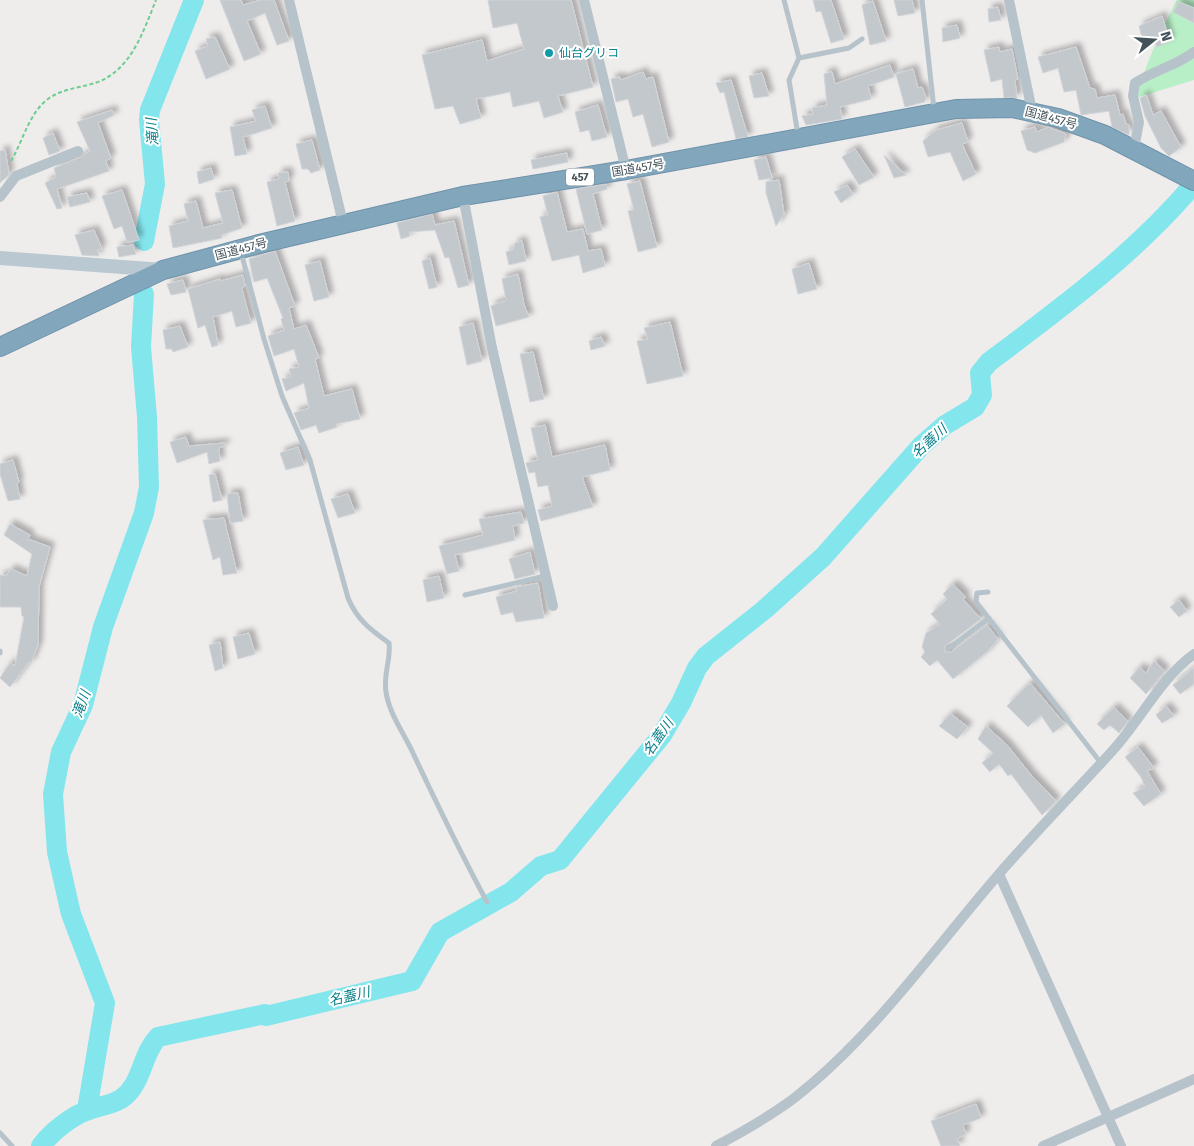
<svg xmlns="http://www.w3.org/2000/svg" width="1194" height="1146" font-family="'Fira Sans','Noto Sans JP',sans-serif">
<defs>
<filter id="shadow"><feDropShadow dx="4.5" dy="-4.5" stdDeviation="2.5" flood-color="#0004"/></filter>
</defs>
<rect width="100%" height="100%" fill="#efecec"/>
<!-- green -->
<path fill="#b8efc6" d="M1177 0H1194V80L1136 98C1146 63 1160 32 1177 0Z"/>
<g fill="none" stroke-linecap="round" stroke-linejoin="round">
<!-- river -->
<path stroke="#84e6ed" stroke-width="20" d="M144 241 155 184 149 120 150 110 194 0
M87 1110 105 1003 71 914 57 852 53 794 61 752 83 705 103 627 144 513 149 487 147 417 141 347 144 294
M41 1146C51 1132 73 1115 89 1110 100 1106 111 1105 121 1099 143 1084 141 1055 158 1037L265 1014 266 1016 412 981 440 932 511 892 541 866 560 860 662 735 681 703 697 668 706 656 764 610 823 557 921 446 945 425 975 407 982 395 980 373 989 362C1061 308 1136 253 1194 184"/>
</g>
<!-- building -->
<path fill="#c3c8cc" stroke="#d0d4d8" filter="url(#shadow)" d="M220 0H241L243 5 261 0H274L289 41 277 45 265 13 247 21 261 54 244 61Z
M488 0H571L593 87 558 96 563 112 544 118 539 101 513 107 510 92 476 99 481 118 460 124 453 106 435 109 422 55 482 40 487 61 524 49 517 23 493 28Z
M813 0H831L844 39 831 43 821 11 816 12Z
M894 0H912L915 13 898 16Z
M873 1 886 41 870 45 862 5Z
M1179 2 1194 8V23L1173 12Z
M998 7 1001 20 989 22 988 9Z
M1162 16 1170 41 1157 47 1154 40 1144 45 1139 26Z
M957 25 960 38 943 42 942 28Z
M215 37 230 69 206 79 195 51 208 46 206 39Z
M999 47 1000 52 1012 49 1018 79 1015 80 1017 98H1004L1002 79 991 82 984 50Z
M1076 47 1090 88 1095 89 1097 98 1115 95 1120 115 1123 114 1126 124 1129 125V135L1112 127 1109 111 1081 115 1076 90 1064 92 1058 68 1043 73 1038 57Z
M890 65 894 77 868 86 871 99 840 107 842 119 806 125 802 116 813 114 812 108 827 105 824 74 832 72 835 84Z
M913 69 918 88 922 87 926 98 924 102 905 107 896 74Z
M643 72 646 79 653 77 669 142 652 147 643 114 633 117 628 99 616 102 611 79 620 77 621 80Z
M762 73 769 96 754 98 749 76Z
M731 80 748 137 736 139 724 92 720 93 716 83Z
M1146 95 1153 115 1161 111 1181 147 1169 156 1161 148 1145 116 1140 98Z
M598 105 607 137 592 141 589 130 580 132 575 112Z
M265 106 272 128 243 137 247 154 235 156 230 127 256 121 252 110Z
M112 110 114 115 98 123 111 158 106 161 109 171 57 189 62 208 57 209 45 183 56 177 54 168 81 157 90 151 77 122Z
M962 123 968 142 962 144 976 174 963 181 950 152 928 157 923 141 936 130Z
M1035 127 1037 132 1048 127 1066 134 1064 142 1035 153 1027 150 1021 131Z
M53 133 60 151 49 155 43 138Z
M312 140 320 170 311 173 308 169H302L296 144Z
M855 149 874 177 859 185 842 157Z
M5 150 9 174 0 183V151Z
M567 153 568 162 533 169 531 160Z
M884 155 906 175 894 178Z
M766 157 772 178 759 180 754 160Z
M211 168 214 179 199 184 197 172Z
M288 172 289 181 285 182 295 221 277 226 267 182 279 179 278 173Z
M779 180 784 214 776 226 766 193V182Z
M640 181 657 247 638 252 628 211 634 210 627 184Z
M606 184 607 189 593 194 602 230 587 234 576 189Z
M847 185 853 194 841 203 834 192Z
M122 190 139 240 127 242 122 226 114 229 102 196Z
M232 190 242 228 221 235 222 238 173 248 169 226 188 221 184 204 196 201 203 228 223 223 215 193Z
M557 192 567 232 583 229 588 251 601 249 605 266 583 273 579 255 552 261 540 217 548 215 543 196Z
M87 193 90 202 70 207 67 197Z
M432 214 435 225 454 221 469 285 458 288 449 257 445 258 435 230 409 232 410 236 401 239 397 223Z
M94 230 102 249 97 250 99 256 82 255 75 235Z
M522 241 526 261 509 265 506 252 513 250 515 243Z
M133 245 136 254 119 257 117 247Z
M275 251 295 306 289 308 294 329 306 325 319 358 315 359 324 396 352 389 360 419 336 424 337 427 319 433 316 425 301 430 294 413 309 408 304 383 286 391 282 379 291 377 289 369 299 367 294 349 274 356 268 336 284 330 281 319 283 318 267 278 254 282 249 259Z
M430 258 437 287 429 289 422 261Z
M320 261 329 297 314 301 305 265Z
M809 263 817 289 798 294 792 269Z
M518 274 524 305 529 317 496 326 491 306 506 300 502 279Z
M243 275 245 285 242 289 251 323 236 327 232 311 213 317 218 345 212 347 205 325 198 328 188 289 220 279V281Z
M183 280 186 292 171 295 167 284Z
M670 322 683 376 647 384 637 341 648 339 644 328Z
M473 323 482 361 467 365 459 327Z
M180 326 188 347 173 352 172 349H166L163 330Z
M601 337 605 346 591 350 589 341Z
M533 352 544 399 530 402 520 354Z
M545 425 552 457 605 445 610 470 582 477 593 507 541 521 538 510 552 506 548 485 538 487 535 472 529 473 526 463 538 460 531 428Z
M186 437 189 446 225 443V446L219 448 220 461 209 464 207 452 177 463 170 442Z
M298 447 304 465 286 470 280 453Z
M13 460 19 482 17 484 20 499 8 501 0 474V464Z
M215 474 222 500 213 502 209 475Z
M238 493 243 521 230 523 227 494Z
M348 494 355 513 338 518 331 499Z
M521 512 524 523 513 526 515 540 455 555 459 571 447 574 439 546 483 535 479 519Z
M224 518 237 573 223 575 220 557 213 560 203 520Z
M10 524 30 535 28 539 50 547 39 587 38 645 31 663 29 662 10 687 0 678 10 663 15 666 24 617 22 616 21 607H0V575L6 576 11 569 27 576 32 554 4 535Z
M530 552 535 574 515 579 509 559Z
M439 576 444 598 427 602 423 580Z
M538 583 544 618 516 622 513 612 501 615 496 597 517 591 516 587Z
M953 584 966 597 963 599 981 619 945 646V652H951L987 625 998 639 987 652 953 679 937 660 930 666 921 657 925 652 922 647 926 633 940 624 931 614 947 599 943 594Z
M1179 600 1187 611 1179 617 1170 607Z
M249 633 255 654 238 659 233 637Z
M220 642 223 668 215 671 209 645Z
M1154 661 1165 671 1146 694 1130 678 1140 667 1146 673Z
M1194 668V684L1180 694 1173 685Z
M1030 683 1065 724 1053 733 1041 715 1028 727 1007 706Z
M1166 706 1174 716 1162 723 1156 715Z
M1114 707 1128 721 1119 733 1110 725 1104 730 1097 724Z
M951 714 968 727 957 739 939 726Z
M986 726 1007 745 1031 775 1056 801 1042 815 1011 774 1008 776 999 764 990 772 982 763 993 753 978 739Z
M1138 747 1154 768 1147 771 1161 794 1144 806 1133 793 1145 787 1141 777 1125 757Z
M976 1104 981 1118 963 1125 966 1134 957 1139 960 1146H941L931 1121Z"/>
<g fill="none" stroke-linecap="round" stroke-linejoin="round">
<!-- highway casing -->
<g stroke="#6e92a9" stroke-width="20">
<path id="highway" d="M0 347 163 270 259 244 463 196 626 170 956 109 1012 108 1058 118 1105 135 1194 181"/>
</g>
<!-- path -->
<path stroke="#70cd92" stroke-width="2" stroke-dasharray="4 2.5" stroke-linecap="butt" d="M11 161C23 141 29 113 48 99 61 89 79 88 95 83 131 71 143 32 156 0"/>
<!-- lane -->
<path stroke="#b7c3ca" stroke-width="5" d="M784 0 799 58 789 80 798 135
M922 0 934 109
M799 58 849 48 862 39
M241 252 264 339 282 396 310 460 348 598C357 620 371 630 389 643 391 661 383 673 386 692 389 713 403 732 412 751 436 802 460 852 487 902
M988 592 977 593 976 602 1101 763
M465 595 545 576
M948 649 989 618
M0 651V653
M0 1133 12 1146"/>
<!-- street -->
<path stroke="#b7c3ca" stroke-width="10" d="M289 0 343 223
M584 0 626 170
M1009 0 1032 111
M1134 149 1139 122 1133 96 1135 83C1154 70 1176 66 1194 52
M463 196 492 348 553 606
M0 197 16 176 78 151
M999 874 1121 1146
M716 1146C742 1132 769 1117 793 1099 873 1037 933 950 999 874 1036 831 1076 791 1114 749 1141 719 1161 678 1194 654
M1043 1146 1194 1079"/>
<!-- secondary -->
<path stroke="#b9c8d1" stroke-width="14" d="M0 258 163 270"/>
<!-- highway -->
<use href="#highway" stroke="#82a7bd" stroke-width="18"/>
</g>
<!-- markers -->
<circle fill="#0f9aa8" stroke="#fff" stroke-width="2" cx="549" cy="53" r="5"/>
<g text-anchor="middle" stroke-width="4" stroke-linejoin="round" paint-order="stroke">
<!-- shield labels -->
<rect fill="#fff" stroke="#7c878c" stroke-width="1" x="566" y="168.5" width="28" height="17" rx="4"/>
<g font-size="11" font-weight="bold" fill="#44535a">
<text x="580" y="181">457</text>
</g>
<!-- culture labels -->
<g font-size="12" fill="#0d838f" stroke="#fff" text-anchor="start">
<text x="559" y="57">仙台グリコ</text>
</g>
<!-- street labels -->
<g font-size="12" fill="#44535a" stroke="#fff">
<text transform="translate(1051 118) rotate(15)" y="4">国道457号</text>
<text transform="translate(638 168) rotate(-10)" y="4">国道457号</text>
<text transform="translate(241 249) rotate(-15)" y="4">国道457号</text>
</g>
<!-- water labels -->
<g font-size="14" font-style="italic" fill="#0b818a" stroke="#fff">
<text transform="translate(152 132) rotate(-94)" y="5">滝川</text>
<text transform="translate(929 441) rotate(-42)" y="5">名蓋川</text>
<text transform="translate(81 704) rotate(-70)" y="5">滝川</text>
<text transform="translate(658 737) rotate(-55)" y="5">名蓋川</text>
<text transform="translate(349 996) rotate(-13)" y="5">名蓋川</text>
</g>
</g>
<!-- north arrow -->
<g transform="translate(1154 40) rotate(73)" stroke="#ffffff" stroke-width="4" paint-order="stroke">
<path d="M0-4L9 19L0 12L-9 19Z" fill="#44535a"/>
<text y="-8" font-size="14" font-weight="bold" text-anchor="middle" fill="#44535a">N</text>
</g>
</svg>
